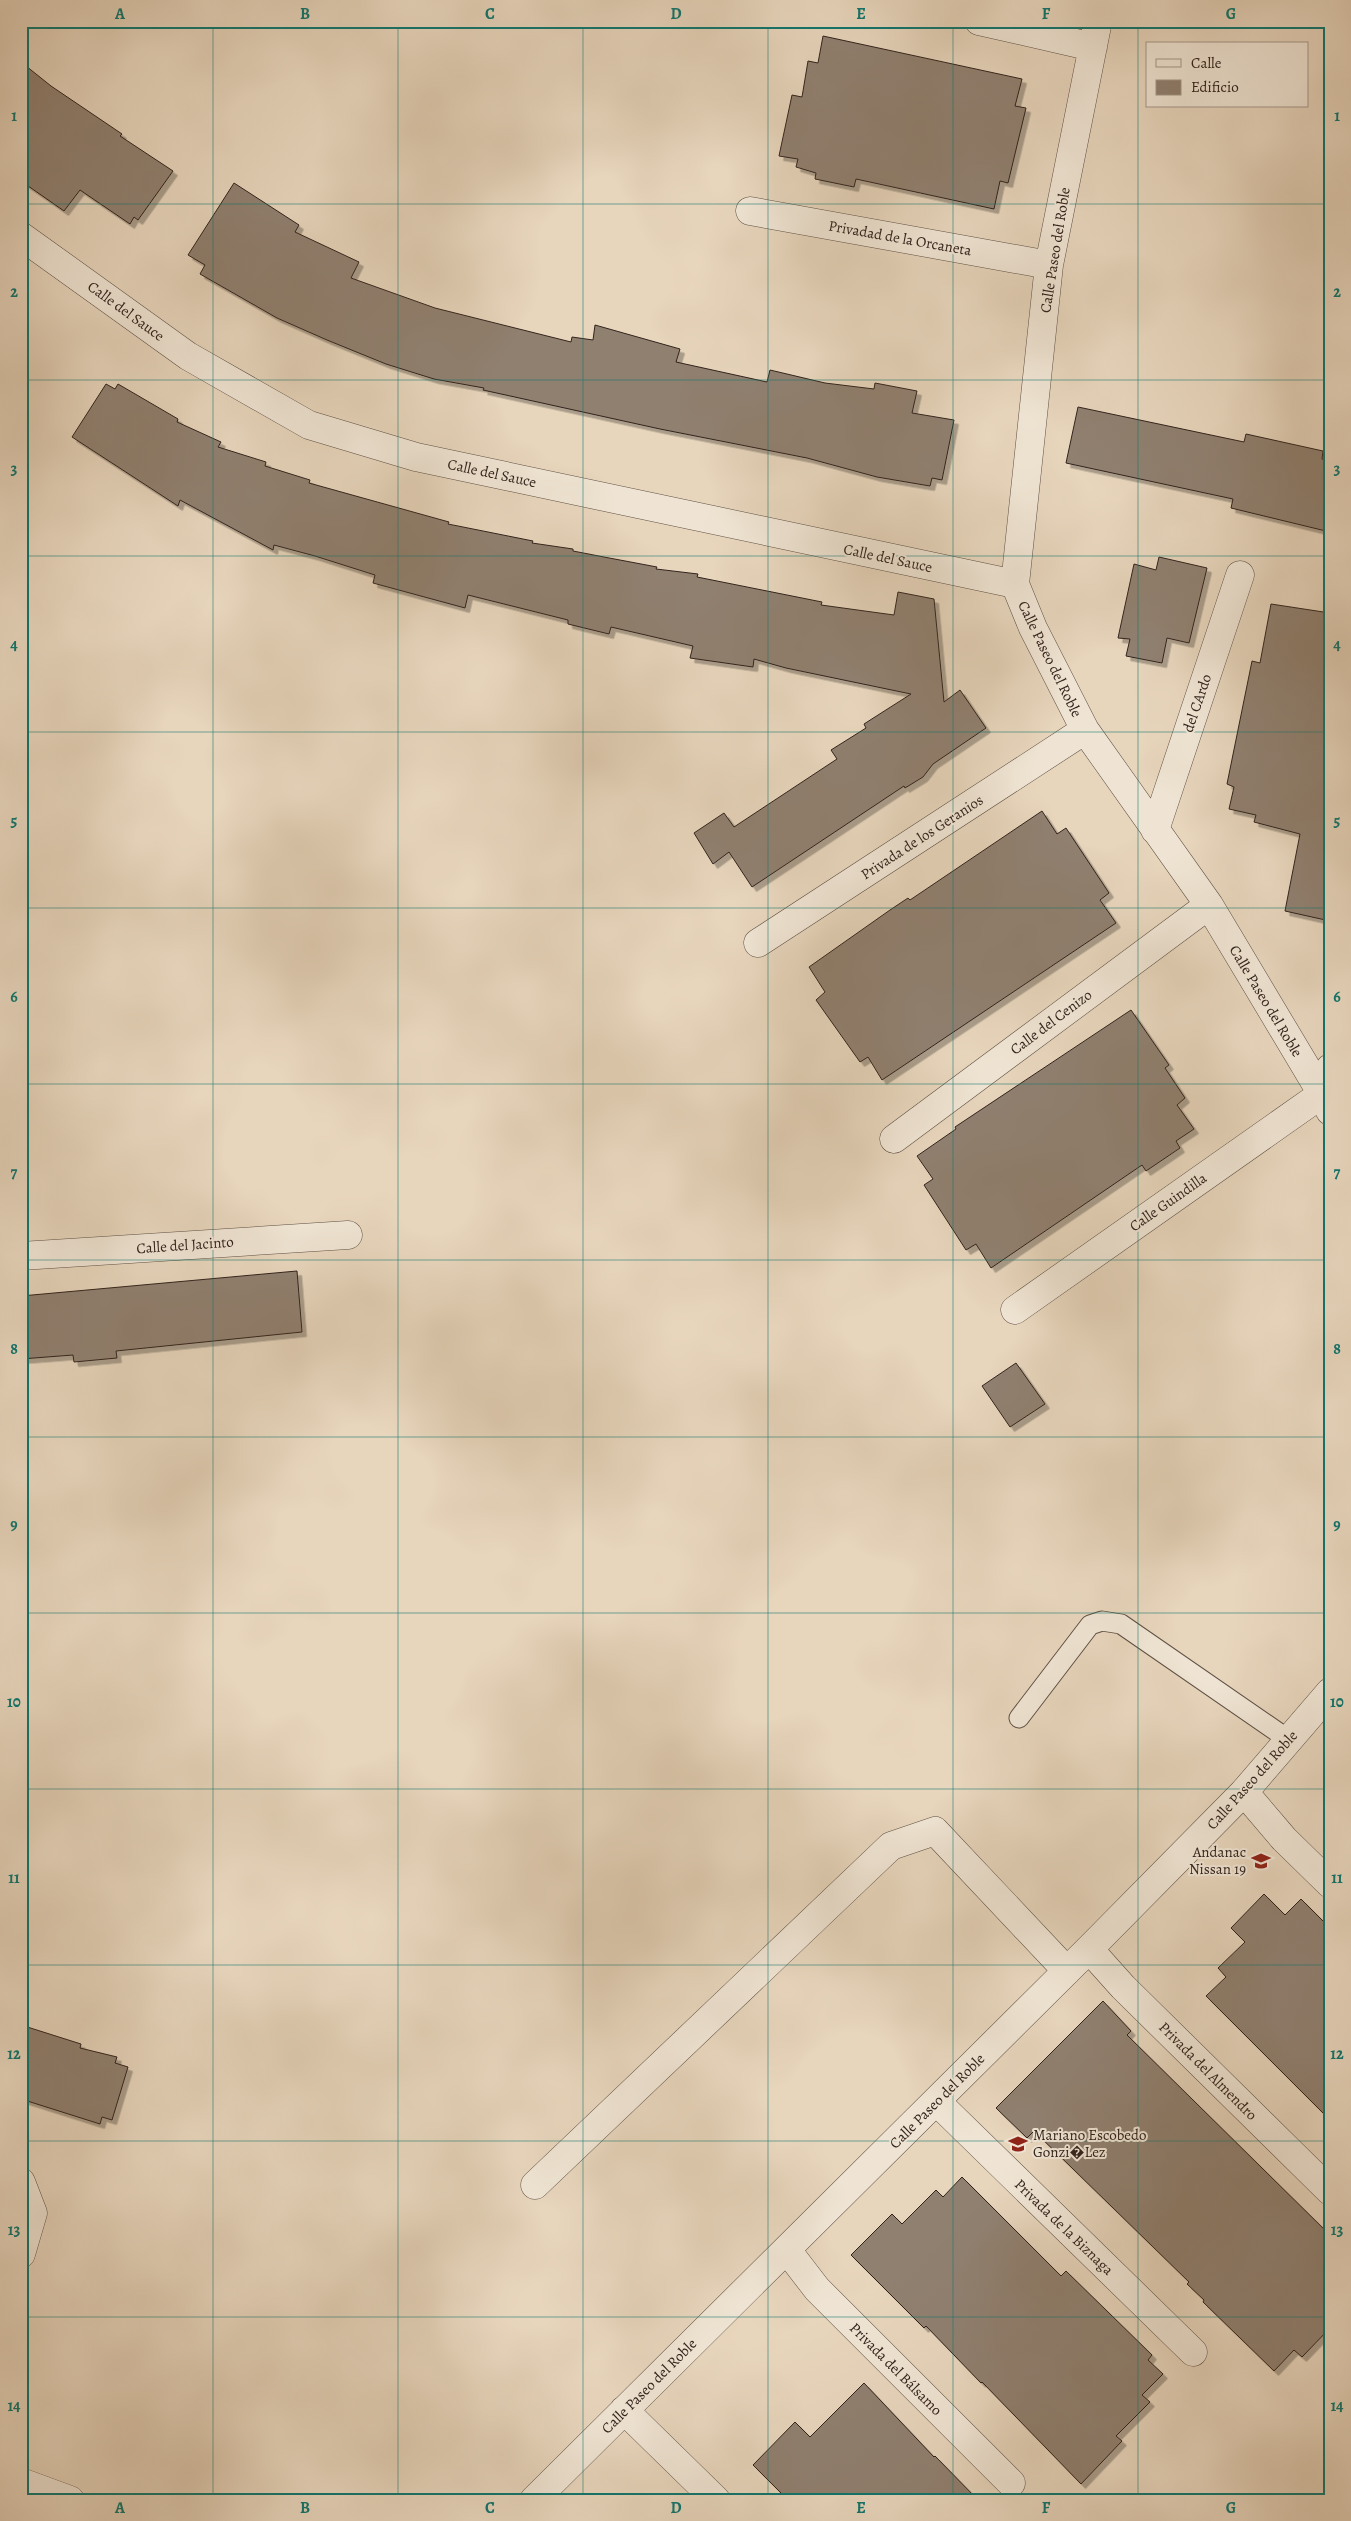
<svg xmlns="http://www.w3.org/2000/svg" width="1351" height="2521" font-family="Alegreya,serif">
<defs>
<filter id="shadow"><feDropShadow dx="4.5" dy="4.5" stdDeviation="0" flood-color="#0004"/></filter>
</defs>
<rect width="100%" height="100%" fill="#e7d5bc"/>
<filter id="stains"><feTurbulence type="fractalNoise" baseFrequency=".004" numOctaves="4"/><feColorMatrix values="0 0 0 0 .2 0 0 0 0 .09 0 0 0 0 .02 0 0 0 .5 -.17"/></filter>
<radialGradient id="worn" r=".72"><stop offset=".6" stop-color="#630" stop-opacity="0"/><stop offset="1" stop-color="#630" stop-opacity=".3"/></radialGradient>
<!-- building -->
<path fill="#908070" stroke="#32231d" filter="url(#shadow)" d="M823 36 1022 79 1015 106 1026 108 1008 183 1000 181 994 209 856 179 854 187 815 179 816 173 796 167 798 159 779 156 792 95 802 97 808 61 818 63Z
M21 62 51 86 122 134 120 136 173 171 138 220 134 217 130 224 80 190 64 211 21 181Z
M234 183 299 225 295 232 359 262 351 278 435 308 571 342 572 337 593 340 595 325 680 349 676 362 767 382 770 370 825 383 874 389 875 383 917 391 912 413 954 420 942 480 932 478 930 486 877 477 807 458 660 429 483 390 484 388 434 379 386 364 327 340 277 318 200 274 205 265 188 255Z
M106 384 115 389 118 384 178 419 177 422 221 442 218 447 266 462 265 466 310 480 309 483 449 522 448 524 533 541 532 543 573 549V551L604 557 657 567 656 569 698 574 697 577 822 602 821 605 894 615 898 592 934 599 944 702 960 690 986 728 933 764 923 777 905 788 904 786 752 887 729 852 713 864 694 833 724 813 734 827 837 759 831 750 866 728 864 724 911 694 786 668 754 659 753 667 690 658 693 646 611 627 609 634 568 624V620L468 595 465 608 373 583 375 575 315 556 274 545 273 550 180 500 178 506 72 437Z
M1078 407 1244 442 1246 434 1323 451 1322 459 1330 461V532L1231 508 1233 499 1066 463Z
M1159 557 1207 568 1189 643 1167 638 1162 663 1126 656 1130 639 1118 638 1134 564 1156 570Z
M1271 604 1330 613V921L1285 911 1300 834 1254 822 1256 815 1229 809 1234 787 1227 784 1252 661 1260 663Z
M1042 811 1057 834 1066 828 1109 893 1100 900 1116 923 882 1080 868 1057 860 1062 816 1000 825 992 809 967 890 910 908 898 910 900Z
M1131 1010 1169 1065 1165 1068 1185 1098 1177 1105 1194 1129 1176 1141 1180 1148 1146 1171 1142 1165 991 1268 976 1244 966 1250 924 1185 933 1179 917 1156 956 1129 955 1127Z
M297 1271 302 1332 116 1351 117 1358 74 1362 73 1355 21 1359V1296Z
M1016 1363 1045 1404 1010 1427 982 1386Z
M1264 1894 1285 1915 1301 1899 1330 1928V2120L1206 1996 1226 1977 1218 1968 1245 1942 1231 1928Z
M1103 2001 1131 2031 1127 2035 1330 2235V2328L1302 2357 1294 2350 1274 2371 1203 2302 1204 2300 1187 2284 1189 2282 1034 2131 1027 2138 996 2108Z
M21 2025 81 2044 80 2048 117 2057 115 2063 128 2067 112 2120 102 2117 100 2124 21 2099Z
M962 2177 1061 2276 1066 2271 1152 2355 1148 2360 1163 2374 1142 2395 1150 2402 1116 2436 1122 2441 1081 2484 982 2382 981 2383 926 2326 924 2328 851 2255 892 2214 902 2224 936 2190 943 2197Z
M864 2383 934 2457 935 2456 978 2500H788L753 2465 795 2422 810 2437Z"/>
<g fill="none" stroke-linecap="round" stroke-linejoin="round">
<!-- service casing -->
<g stroke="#5f5045" stroke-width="21">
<path id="service" d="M1019 1718 1090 1625 1102 1621 1121 1624 1289 1740"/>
</g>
<!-- minor casing -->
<g stroke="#5f5045" stroke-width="29">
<path id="minor" d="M979 21 1093 47
M1098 21 1049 265 1015 584 1033 628 1085 730 1209 905 1322 1094 1330 1111
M750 211 1049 265
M21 236 188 356 309 425 416 457 1015 584
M1155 830 1240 575
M758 943 1085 730
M894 1139 1209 905
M21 1256 348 1235
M1015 1310 1322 1094 1330 1068
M1244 1792 1284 1839 1330 1884
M1089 1949 1123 1987 1330 2191
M936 2101 1193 2352
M21 2182 33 2213 21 2254
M535 2185 891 1846 935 1831 1067 1971
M787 2250 817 2289 1011 2483
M624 2410 716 2500
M21 2482 70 2500
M534 2500 1089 1949 1244 1792 1330 1692"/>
</g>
<!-- service -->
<use href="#service" stroke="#efe4d3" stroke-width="19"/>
<!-- minor -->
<use href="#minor" stroke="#efe4d3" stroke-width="28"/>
</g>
<!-- grid -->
<path fill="none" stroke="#0f766e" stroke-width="1" stroke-opacity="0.55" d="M213 21V2500M398 21V2500M583 21V2500M768 21V2500M953 21V2500M1138 21V2500M21 204H1330M21 380H1330M21 556H1330M21 732H1330M21 908H1330M21 1084H1330M21 1260H1330M21 1437H1330M21 1613H1330M21 1789H1330M21 1965H1330M21 2141H1330M21 2317H1330"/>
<!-- icons -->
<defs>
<g id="school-bare" transform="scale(1.5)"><path d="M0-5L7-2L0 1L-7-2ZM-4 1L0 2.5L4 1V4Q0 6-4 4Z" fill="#8f2418" stroke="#efe4d3" stroke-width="2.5" paint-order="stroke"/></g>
</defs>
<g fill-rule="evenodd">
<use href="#school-bare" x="1261" y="1861"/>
<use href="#school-bare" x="1018" y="2144"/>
</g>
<g text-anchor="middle" stroke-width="4" stroke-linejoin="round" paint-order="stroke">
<!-- street labels -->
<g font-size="15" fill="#32231d" stroke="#efe4d3">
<text transform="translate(900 238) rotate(10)" y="5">Privadad de la Orcaneta</text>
<text transform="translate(1055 250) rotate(-81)" y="5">Calle Paseo del Roble</text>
<text transform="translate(126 311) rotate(36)" y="5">Calle del Sauce</text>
<text transform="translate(492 473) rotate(12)" y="5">Calle del Sauce</text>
<text transform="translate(888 558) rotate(12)" y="5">Calle del Sauce</text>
<text transform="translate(1050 659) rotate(64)" y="5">Calle Paseo del Roble</text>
<text transform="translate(1197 703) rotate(-71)" y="5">del CArdo</text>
<text transform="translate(922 837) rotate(-33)" y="5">Privada de los Geranios</text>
<text transform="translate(1266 1001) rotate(59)" y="5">Calle Paseo del Roble</text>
<text transform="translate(1051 1022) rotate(-37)" y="5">Calle del Cenizo</text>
<text transform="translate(1168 1202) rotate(-35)" y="5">Calle Guindilla</text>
<text transform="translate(185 1245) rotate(-4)" y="5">Calle del Jacinto</text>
<text transform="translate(1252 1780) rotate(-48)" y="5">Calle Paseo del Roble</text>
<text transform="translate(1208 2071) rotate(45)" y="5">Privada del Almendro</text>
<text transform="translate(937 2101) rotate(-45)" y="5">Calle Paseo del Roble</text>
<text transform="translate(1064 2227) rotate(44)" y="5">Privada de la Biznaga</text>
<text transform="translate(896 2369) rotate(45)" y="5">Privada del Bálsamo</text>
<text transform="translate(649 2386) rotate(-45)" y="5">Calle Paseo del Roble</text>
</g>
<!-- poi labels -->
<g font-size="15" fill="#32231d" stroke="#efe4d3" text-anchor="end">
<text x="1246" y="1857">Andanac<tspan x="1246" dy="17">Nissan 19</tspan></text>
<text x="1033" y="2140" text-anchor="start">Mariano Escobedo<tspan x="1033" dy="17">Gonzi�Lez</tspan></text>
</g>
</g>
<!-- margin -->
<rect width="1351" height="2521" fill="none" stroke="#e7d5bc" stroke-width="55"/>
<!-- legend -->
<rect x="1146" y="42" width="162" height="65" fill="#efe4d3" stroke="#a3978a"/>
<rect x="1156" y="59" width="25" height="8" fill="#efe4d3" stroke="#a3978a"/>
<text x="1191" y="68" font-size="15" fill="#32231d">Calle</text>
<rect x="1156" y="80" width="25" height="15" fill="#908070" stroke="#a3978a"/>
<text x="1191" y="92" font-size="15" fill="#32231d">Edificio</text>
<rect x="28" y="28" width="1296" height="2466" fill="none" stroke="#0f766e" stroke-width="2"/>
<g font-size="16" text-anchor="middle" font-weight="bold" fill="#0f766e">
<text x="120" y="19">A</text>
<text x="305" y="19">B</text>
<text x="490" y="19">C</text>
<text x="676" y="19">D</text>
<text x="861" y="19">E</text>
<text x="1046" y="19">F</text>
<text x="1231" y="19">G</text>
<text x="14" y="121">1</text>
<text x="1337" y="121">1</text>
<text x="14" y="297">2</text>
<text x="1337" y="297">2</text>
<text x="14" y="474">3</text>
<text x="1337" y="474">3</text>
<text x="14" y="650">4</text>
<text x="1337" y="650">4</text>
<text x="14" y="826">5</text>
<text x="1337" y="826">5</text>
<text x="14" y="1002">6</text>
<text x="1337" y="1002">6</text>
<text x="14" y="1178">7</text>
<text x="1337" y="1178">7</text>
<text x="14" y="1354">8</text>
<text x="1337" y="1354">8</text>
<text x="14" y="1530">9</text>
<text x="1337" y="1530">9</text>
<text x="14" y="1707">10</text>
<text x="1337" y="1707">10</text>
<text x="14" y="1883">11</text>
<text x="1337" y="1883">11</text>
<text x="14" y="2059">12</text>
<text x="1337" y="2059">12</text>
<text x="14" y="2235">13</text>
<text x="1337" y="2235">13</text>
<text x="14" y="2411">14</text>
<text x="1337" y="2411">14</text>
<text x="120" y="2513">A</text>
<text x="305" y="2513">B</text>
<text x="490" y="2513">C</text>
<text x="676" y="2513">D</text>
<text x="861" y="2513">E</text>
<text x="1046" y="2513">F</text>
<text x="1231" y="2513">G</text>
</g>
<rect width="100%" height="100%" filter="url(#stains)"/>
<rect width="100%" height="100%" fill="url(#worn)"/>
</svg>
